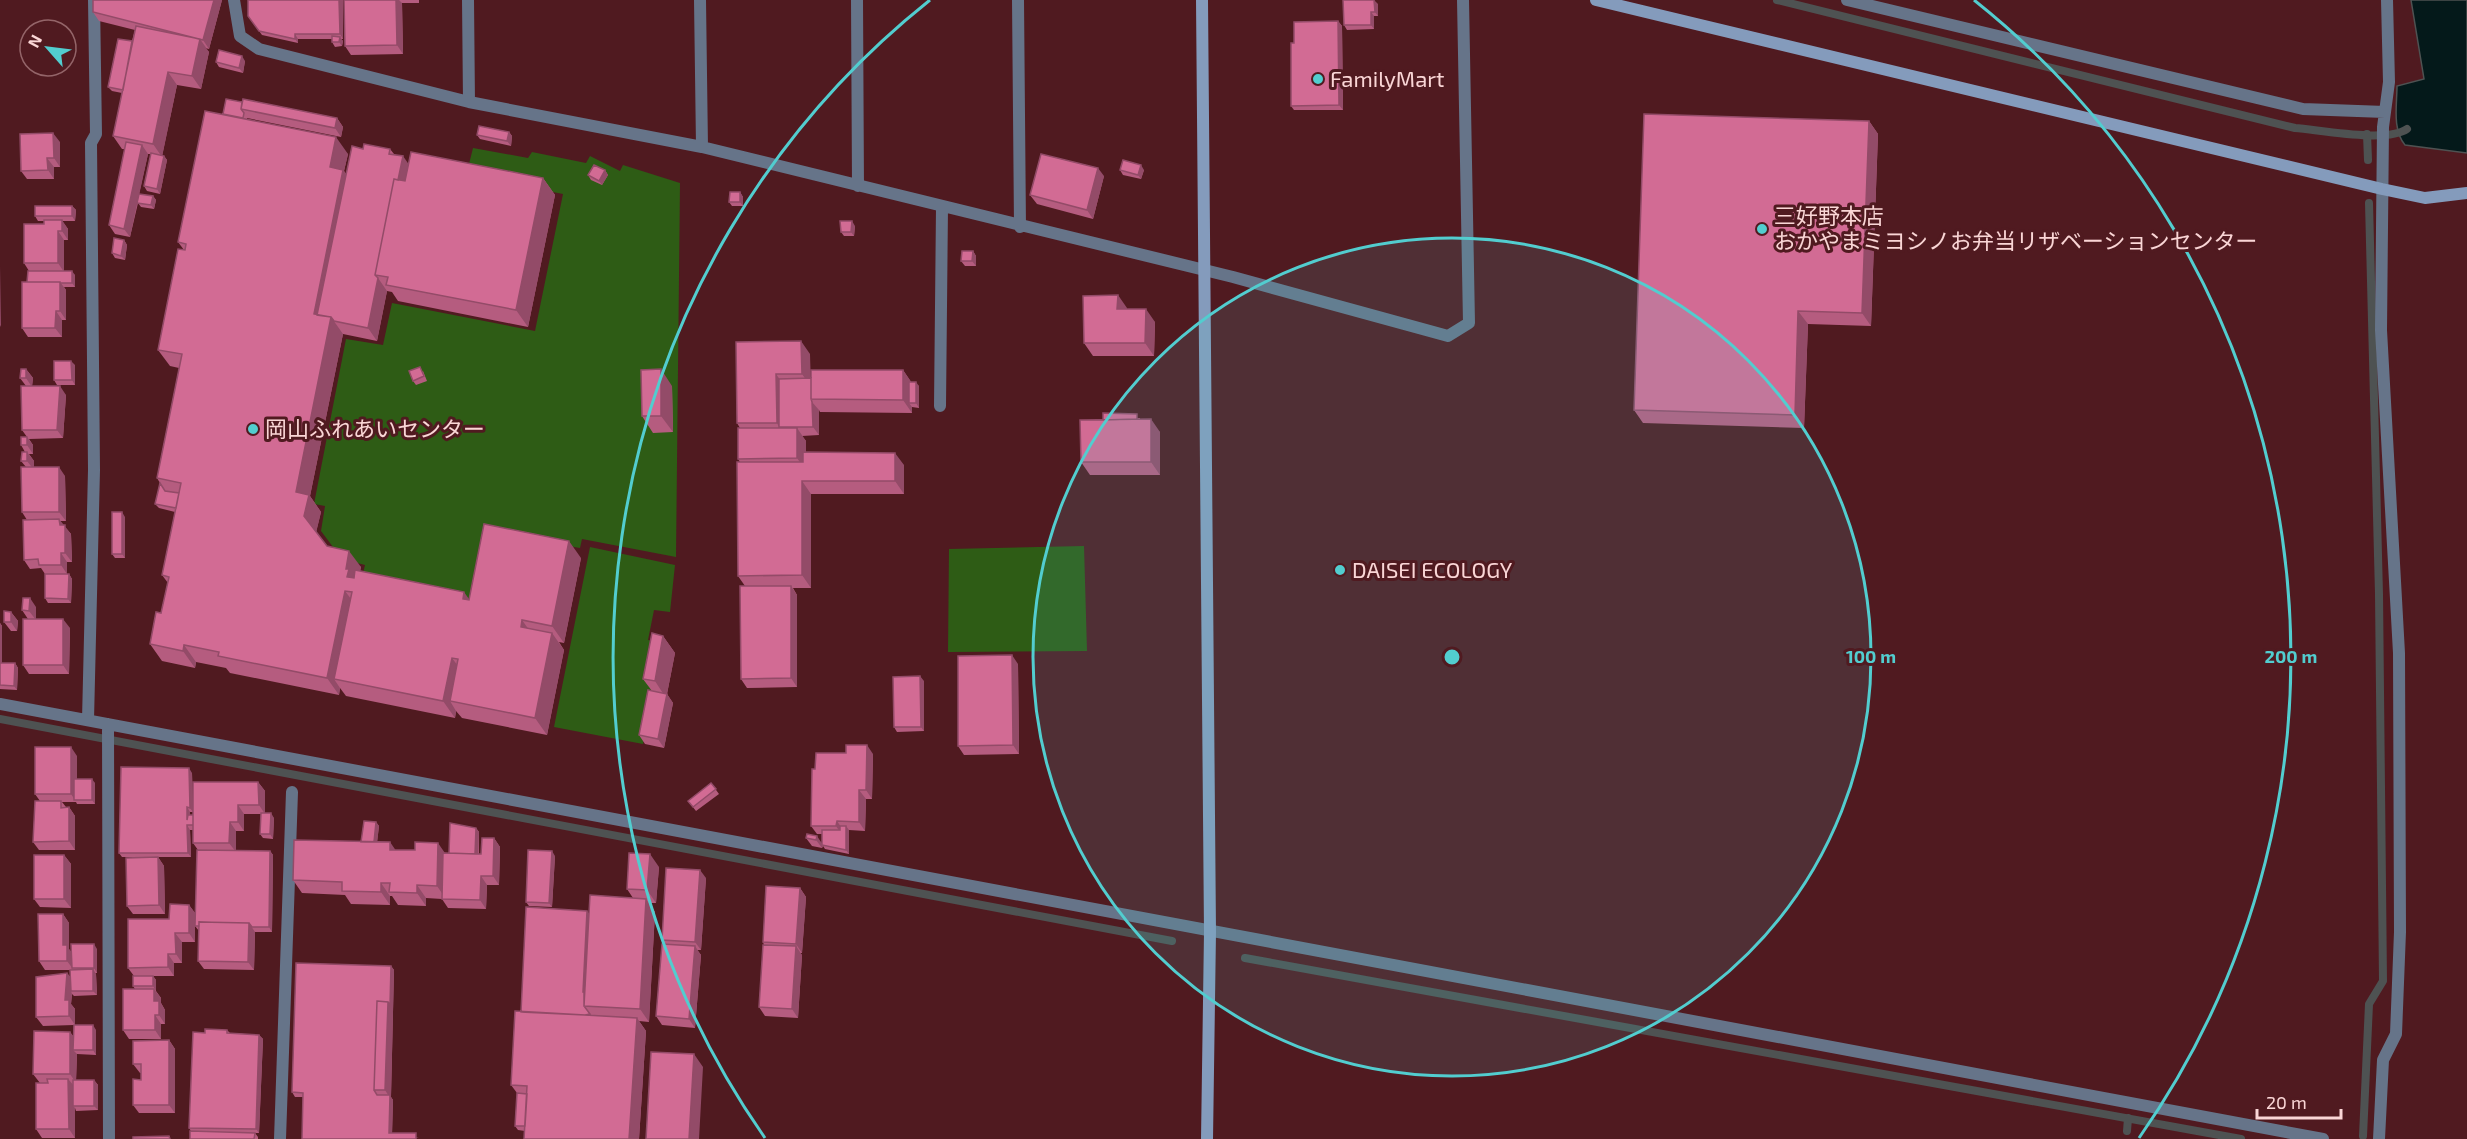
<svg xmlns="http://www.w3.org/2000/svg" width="2467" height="1139" font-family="'Exo 2','Noto Sans JP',sans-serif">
<rect width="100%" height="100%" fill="#501a20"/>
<!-- green -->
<path fill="#2e5c15" d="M473 148 528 158 532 152 586 163 590 156 620 171 623 165 680 183 676 557 582 539 580 548 491 533 479 603 361 582 365 565 342 559 321 531 325 506 314 504 346 339 383 345 392 303 535 331 563 194 440 170 468 168Z
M1084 546 1087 651 948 652 949 549Z
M590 547 675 565 670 612 654 610 648 640 663 643 643 744 554 727Z"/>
<!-- water -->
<path fill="#04191a" stroke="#4e5252" stroke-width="1.5" d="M2411 0H2467V153L2405 145C2392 130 2397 104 2397 86L2424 79Z"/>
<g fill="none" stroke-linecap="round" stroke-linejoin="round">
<!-- stream -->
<path stroke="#4e5252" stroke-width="8" d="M1777 0 2295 128C2321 130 2387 143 2407 129
M2367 134 2368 160
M0 719 1172 941
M1245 958 2241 1139
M2127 1131 2128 1118
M2363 1136 2369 1004 2383 981 2379 594 2369 203"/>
<!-- street -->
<path stroke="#667489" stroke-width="12" d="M234 0 240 36 259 49 469 102 702 147 1233 277 1448 336 1469 323 1463 0
M468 0 469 102
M700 0 702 147
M857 0 858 186
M1018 0 1020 227
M1847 0 2303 109 2385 112
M940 406 942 207
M0 704 2323 1139
M88 720 94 470 91 143 96 134 94 0
M108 724 109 1139
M280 1139 292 792
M2379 1139 2383 1060 2396 1034 2400 932 2399 653 2381 330 2383 127 2389 82 2387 0"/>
<!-- secondary -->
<path stroke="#849bbc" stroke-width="12" d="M1202 0 1210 932 1207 1139
M1596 0 2382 189 2425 198 2467 193"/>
</g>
<!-- wall -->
<path fill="#b55c7f" d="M93 0H222L209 49 205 48 209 52 201 89 177 85 162 156H164L167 160 160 194 147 191 144 186 151 154H148L139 194 153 196 156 200 154 209 141 207 138 203 130 237 115 234 109 225 125 149H122L113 136 122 93 112 91 108 87 132 41 135 30 99 21 93 12Z
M343 0V39H341L343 41 342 46 335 47 332 42V39H298V43L262 35 248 16Z
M344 0H419V3H402L403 54 351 55 345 46Z
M1378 4V16H1374V29L1347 30 1344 25Z
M1338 21 1342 26 1343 110H1294L1291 106 1294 43Z
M245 61 243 73 219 67 216 62Z
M226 99 337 118 343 127 341 137 247 118V119L348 154 344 171 346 174 363 149H390L394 154 409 165 543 178 555 195 528 327 398 301 392 292 387 291 377 341 343 334 310 496 321 512 316 532 327 546 361 567 360 571 469 599 581 558 564 643 559 642 564 650 547 735 462 718 456 711 455 718 346 696 340 688 339 695 230 673 226 668 196 662 195 668 162 661 150 644 161 613 168 583 162 575 175 512 159 508 155 504 160 483 157 478 179 368 170 366 158 350 184 250 178 242 223 114Z
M1869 121 1878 134 1871 326 1808 324 1804 428 1643 423 1634 410Z
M509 132 512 136 511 146 480 139 477 135Z
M60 142V167H54V179H27L21 171Z
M605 170 608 175 602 185 591 180 588 175Z
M1120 170H1144L1141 179 1123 175Z
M1104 176 1093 219 1037 204 1030 195Z
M740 192 743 197V206H732L729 202Z
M72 206 76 210 75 221H62L68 229V240H64V271L75 275V287H64L66 290V320H62V337H28L22 328 29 271 24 263 44 224V221H38L35 216Z
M855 226 854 236H844L841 232Z
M124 240 127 245 125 260 115 258 112 253Z
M973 251 976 256V266H965L961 261Z
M1127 308V309L1155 322 1154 356H1093L1084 343Z
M736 342 810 354V378L903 370 911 382 919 386V408L912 407V413L820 412 819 410V435L802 436 806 441V452L904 465V494H811V588H793L797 595V687L747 688 741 679 745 586 738 576 740 462 738 459 740 428 737 423Z
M75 365V385H57L54 380Z
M26 369 33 378 32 386 66 395 63 438 29 439 33 445V454H29L34 461V467L65 476 66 521H60L71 534 72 562H67V574H45L41 568 30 569 24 560 27 520 22 512 26 467 21 461 25 452 21 445 27 437 22 430 26 386 20 378Z
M423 371 427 381 416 385 413 381Z
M672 386 673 432 653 433 642 416Z
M1140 418V419L1160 432V475H1090L1081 462 1103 420Z
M125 517V558H115L112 554Z
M69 574 72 579 71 603H48L45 598Z
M36 607V619L70 628 69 674H29L23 665 28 619 22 610Z
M11 612 18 621 17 631H11L4 622Z
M0 623 2 626V663H15L18 668 17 690 0 689Z
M663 636 675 653 667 694 673 703 664 748 645 744 639 735 652 691 643 679Z
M1018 664 1019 754 964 755 958 746Z
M924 681V731L897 732 894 727Z
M873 754 872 799H866L865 831 849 830V854L825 849 823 846 822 848 812 846 806 838 807 834 822 843V834H817L811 826 815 769Z
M77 756V779L95 783V804H77L76 802H62L66 807H69L75 816V850H39L33 842 40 801 35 794Z
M192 773 193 812H190V815H193L258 782 265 791V813L274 818 273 839 263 838 260 834 261 814H244V831H236V850L270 851 273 855 272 932H255L254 970 204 969 198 961 199 931 195 926 198 850 193 843V830H190L191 857H158L164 866 165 914H133L127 906 146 857H122L119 853Z
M711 783 719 794 696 811 688 801Z
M376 822 379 826 377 842 395 850 449 853 476 828 479 832V854H481L494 838 500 847 499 885H487L486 909 448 908 442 899 426 898V906L398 905 392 896H390V905L351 904 345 895 302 893 293 880 361 842Z
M64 855 71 864V908L40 907 34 899Z
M555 856 552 907 529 906 526 902Z
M659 867 656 903H649L655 912 649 1022 639 1021 646 1031 639 1139H524L525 1131 518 1130 515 1126 517 1093 511 1085 521 1012 587 911 589 914 633 898 627 889Z
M706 878 701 950H697L701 955 695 1028 662 1025 656 1016 665 944 662 940Z
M800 888 806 897 802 953H800L802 955 798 1018 765 1016 759 1007 764 945 763 942Z
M189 905 195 913V942H182V963H174V976H153L156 980V991L161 998V1003L165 1010V1024H161V1039H129L123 1030 135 989 133 986 134 976 128 968 169 919Z
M63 914 69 923V949L71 952 97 949V973H95L96 974 97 995 74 996 72 994 71 1004 75 1009V1025L96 1030V1055L77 1054 76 1080H94L98 1085V1110L76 1111 75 1108V1138H42L36 1129 40 1083 33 1074 70 1032 73 1036 74 1025 43 1026 36 1017 67 973 70 977 73 970H45L39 961Z
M391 966 394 970 391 1097 393 1100 392 1133 419 1138 302 1139 303 1097H295L292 1092Z
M227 1030 230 1033 259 1035 263 1039 259 1133H255L258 1137V1139H190L191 1131 189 1128 205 1033Z
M169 1040 175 1049V1113H139L133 1105 141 1080V1073H140L133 1064Z"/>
<!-- shaded-wall -->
<path fill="#934b68" d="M214 0H222L209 49 203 40Z
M339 0H343V39L340 34Z
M396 0H399L402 3 403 54 397 45Z
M1374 0 1378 4V16L1375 12Z
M1371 12 1374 16V29L1371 25Z
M1338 21 1342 26 1343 110 1339 105Z
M295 34 298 39V43L295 39Z
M340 37 343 41 342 46 339 42Z
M200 39 209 52 201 89 192 76Z
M242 56 245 61 243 73 239 68Z
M168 72 177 85 162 157 153 144Z
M337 118 343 127 341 137 335 128Z
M1869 121 1878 134 1871 326 1862 313Z
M509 132 512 136 511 146 507 141Z
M53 133 60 142V167L54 158Z
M336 137 348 154 344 171 355 187 328 320 314 314 330 167Z
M142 145 148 154 130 237 124 229Z
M164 156 167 160 160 194 157 189Z
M403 156 412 169 378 275Z
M47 158 54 167V179L48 170Z
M1141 165 1144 170 1141 179 1138 175Z
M1098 168 1104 176 1093 219 1087 210Z
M605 170 608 175 602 185 599 181Z
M543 178 555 195 528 327 516 310Z
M740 192 743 197V206L740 202Z
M153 196 156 200 154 209 151 205Z
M72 206 76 210 75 221 72 216Z
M62 220 68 229V240L62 231Z
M852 221 855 226 854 236 851 232Z
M58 231 64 240V272L58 263Z
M124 240 127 245 125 260 121 256Z
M973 251 976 256V266L972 261Z
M0 266 1 327 0 325Z
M72 271 75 275V287L72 283Z
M378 278 387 291 377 341 368 328Z
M60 282 66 290V320L60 311Z
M1118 295 1127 308 1126 322 1117 309Z
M1146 309 1155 322 1154 356 1145 343Z
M56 311 62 320V337L55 328Z
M1798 311 1808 324 1804 428 1795 415Z
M331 317 343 334 310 496 321 512 316 533 304 516 296 492Z
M801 341 810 354 811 387 802 374Z
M71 361 75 365V385L72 380Z
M26 369 33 378 32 387 26 378Z
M661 369 672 386 673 432 661 416Z
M903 370 912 383 909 403 912 407V413L903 400Z
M776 374 785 387 779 427 777 423Z
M916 382 919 386V408L916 403Z
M60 386 66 395 63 438 57 430Z
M812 402 819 410V435L813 427Z
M1151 419 1160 432V475L1151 462Z
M797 428 806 441V471L797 458Z
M27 437 33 445V454L27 445Z
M27 452 34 461V470L27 461Z
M895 453 904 465V494L895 481Z
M59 467 65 476 66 521 59 512Z
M802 481 811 494V588L802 575Z
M122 512 125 517V558L122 554Z
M59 519 71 534 72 562 65 553 60 525Z
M569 541 581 558 564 643 552 626Z
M349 551 361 567 358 582 347 577 346 569Z
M61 553 67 562V574L61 565Z
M69 574 72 579 71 603 68 599Z
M791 586 797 595V687L791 678Z
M345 591 357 607 334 679 340 688 339 695 327 678Z
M464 592 476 609 463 599Z
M30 598 36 607V620L29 611Z
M11 612 18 621 17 631 11 622Z
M63 619 70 628 69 674 63 665Z
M522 620 534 637 521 627Z
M0 623 2 626V665L0 662Z
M552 633 564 650 547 735 535 718Z
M663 636 675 653 667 694 673 703 664 748 658 739 666 698 655 681Z
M184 645 196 662 195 668 183 651Z
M1012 655 1018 664 1019 754 1013 745Z
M452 658 464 674 450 701 456 711 455 718 443 701Z
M15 663 18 668 17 690 14 686Z
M920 676 924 681V731L921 727Z
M867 745 873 754 872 799 866 790Z
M71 747 77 756V800H75L71 794Z
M189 768 192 773 193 812 190 808Z
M92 779 95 783V804L92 800Z
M258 782 265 791V814L259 805Z
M859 790 866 799 865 831 859 822Z
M238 805 244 814V831L238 822Z
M69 807 75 816V850L69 841Z
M187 807 190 812V824L187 820Z
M271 813 274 818 273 839 270 834Z
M837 821 843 830 842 835 836 826Z
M230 822 236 831V852L229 843Z
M376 822 379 826 376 852 373 848Z
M187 825 190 830 191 857 188 853Z
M846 826 849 830V854L846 850Z
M476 828 479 832 478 862 475 858Z
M817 836 823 845H822L823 846 822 848 816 840Z
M494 838 500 847 499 885 493 876Z
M390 842 399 855 390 850Z
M438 843 447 856 446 899 437 886Z
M270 851 273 855 272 932 269 927Z
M552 851 555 856 552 907 549 903Z
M650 854 659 867 656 903 647 890Z
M64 855 71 864V908L64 899Z
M158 857 164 866 165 914 159 905Z
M700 870 706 878 701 950 695 942Z
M481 876 487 885 486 909 480 900Z
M381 883 390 896V905L381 892Z
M417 885 426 898V906L417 893Z
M800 888 806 897 802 953 796 944Z
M646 899 655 912 649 1022 640 1009Z
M189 905 195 913V942L189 933Z
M587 911 590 915 586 996 583 992Z
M63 914 69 923V949L73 954V969L67 961 63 945Z
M249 923 255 932 254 970 248 962Z
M175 933 182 942V963L176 954Z
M94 944 97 949V973L94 968Z
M695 946 701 955 695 1028 689 1019Z
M796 946 802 955 798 1018 792 1009Z
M168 954 174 963V976L168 967Z
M391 966 394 970 391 1097 393 1100 392 1137 389 1133 390 1098 385 1090 388 1002Z
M93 969 96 974 97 995 93 991Z
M67 973 74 981 71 991 72 994 71 1004 75 1009V1025L69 1016 65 1000Z
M153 976 156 980V991L153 986Z
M154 989 161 998V1003L165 1010V1024L159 1015 154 1001Z
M155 1015 161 1024V1039L155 1030Z
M637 1018 646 1031 639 1139H629Z
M93 1025 96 1030V1055L93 1050Z
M70 1032 77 1041 73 1050 77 1054 76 1083 70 1074Z
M259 1035 263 1039 259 1133 256 1129Z
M169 1040 175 1049V1113L169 1105Z
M694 1054 703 1067 699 1139H689Z
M68 1079 75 1087 73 1106 75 1108V1138L69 1129Z
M94 1080 98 1085V1110L94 1106Z"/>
<!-- building -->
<path fill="#d26b94" stroke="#934b68" stroke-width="1.5" d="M93 0H214L203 40 93 12Z
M248 0H339L340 34H295V39L259 31 248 16Z
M344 0H396L397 45 345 46Z
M1343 0H1374L1375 12H1371V25H1344Z
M1338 21 1339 105 1291 106V43H1294V22Z
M136 26 200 39 192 76 168 72 153 144 113 136Z
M332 36 340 37 339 42H332Z
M118 39 132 41 123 90 108 87Z
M219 50 242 56 239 68 216 62Z
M226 99 242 102 241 109 244 113 243 118 223 114Z
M243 99 337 118 335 128 241 109Z
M205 111 336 137 330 167 343 170 314 314 331 317 296 492 309 495 304 516 327 546 349 551 346 569H349L347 577 354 578 355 570 464 592 463 599 469 600 484 524 569 541 552 626 522 620 521 627 552 633 535 718 450 701 458 659 452 658 443 701 334 679 352 592 345 591 327 678 218 656 219 652 184 645 183 651 150 644 156 612 161 613 169 577 162 575 181 483 157 478 182 354 158 350 178 249 185 250 186 244 178 242Z
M1644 114 1869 121 1862 313 1798 311 1795 415 1634 410Z
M479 126 509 132 507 141 477 135Z
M53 133 54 158H47L48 170 21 171 20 134Z
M126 142 142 145 124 229 109 225Z
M364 144 390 149 389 154 403 156 398 180 394 179 375 275 378 278 368 328 334 321 331 317 317 315 352 146 363 149Z
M411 152 543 178 516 310 386 285 388 277 375 275 394 179 405 181Z
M151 153 164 156 157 189 144 186Z
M1041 154 1098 168 1087 210 1030 195Z
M1123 160 1141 165 1138 175 1120 170Z
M594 165 605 170 599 181 588 175Z
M730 192H740V202H729Z
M139 194 153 196 151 205 137 203Z
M35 206H72V216H35Z
M44 220H62V231H58V263H24V224H44Z
M840 221H852L851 232H841Z
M114 238 124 240 121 256 112 253Z
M962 251H973L972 261H961Z
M28 271H72V283H60V282H27Z
M22 282H60V311H56L55 328H22Z
M1118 295 1117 309H1146L1145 343H1084L1083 296Z
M801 341 802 374H776L777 423H737L736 342Z
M54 361H71L72 380H54Z
M420 367 424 376 413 381 409 371Z
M21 369H26V378H20Z
M661 369V416H642L641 370Z
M811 370H903V400L811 399Z
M811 378V399L812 402 813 427H779V379Z
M909 382H916V403H909Z
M21 386H60L57 430H22Z
M1103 413 1137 414V419L1103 420Z
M1151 419V462H1081L1080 420Z
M738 428H797V458L738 459Z
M21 437H27V445H21Z
M22 452H27V461H21Z
M803 452 895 453V481H802V575L738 576 737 462H803Z
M21 467H59V512H22Z
M160 483 165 491 179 493 176 508 155 504Z
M112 512H122V554H112Z
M59 519 60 525H65V553H61V565H39L38 559 24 560 23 520Z
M45 574H69L68 599 45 598Z
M740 586H791V678L741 679Z
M23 598H30L29 611 22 610Z
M4 611 11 612V622H4Z
M23 619H63V665H23Z
M652 633 663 636 655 681 643 679Z
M1012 655 1013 745 958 746V656Z
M0 663H15L14 686 0 685Z
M920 676 921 727H894L893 677Z
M648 690 667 694 658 739 639 735Z
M846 745H867L866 790H859V822L837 821 836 826H811L812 769H815L816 753H846Z
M35 747H71V794H35Z
M121 767 189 768 190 808 187 807V820L188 815H193V825H187L188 853H119Z
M74 779H92V800H74Z
M193 782H258L259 805H238V822H230L229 843H193Z
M711 783 716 789 693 807 688 801Z
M35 801H61V808L69 807V841L33 842Z
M261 813H271L270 834H260Z
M364 821 376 822 374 842H361Z
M450 823 476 828 475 854 449 853Z
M840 826H846V850L822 845V830H840Z
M807 834 817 836 816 840 806 838Z
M482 838H494L493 876H481L480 900 442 899 443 853 481 854Z
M294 840 390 842V850H415V842L438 843 437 886 417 885V893L389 892 390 883H381V892L342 891V882L293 880Z
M197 850 270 851 269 927H252L249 923 199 922V926H195Z
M528 850 552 851 549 903 526 902Z
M629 853 650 854 647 890 627 889Z
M34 855H64V899H34Z
M158 857 159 905 127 906 126 858Z
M666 868 700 870 695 942 662 940Z
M766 886 800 888 796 944 763 942Z
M590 895 646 899 640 1009 584 1006Z
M170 904 189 905V933H175L176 954H168V967L128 968V919H169Z
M526 907 587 911 583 992H584V1006L590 1014 585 1015 521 1012Z
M38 914H63V945H67V961H39Z
M199 922 249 923 248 962 198 961Z
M71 944H94V968H72Z
M662 944 695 946 689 1019 656 1016Z
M763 945 796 946 792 1009 759 1007Z
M296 963 391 966 390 1005 388 1002 377 1001 374 1090 377 1095H390L389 1133H416V1139H302L303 1093 292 1092Z
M93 969V991H71L70 970Z
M67 973 65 1000H69V1016L36 1017V977Z
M133 976H153V986H133Z
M123 989H154V1001H159V1015H155V1030H123Z
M377 1001 388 1002 385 1090H374Z
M515 1011 637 1018 629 1139H524L527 1086 511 1085Z
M74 1025H93V1050H73Z
M205 1029 227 1030V1033L259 1035 256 1129 189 1128 193 1032 205 1033Z
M34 1031 70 1032V1074H33Z
M169 1040V1105H133V1079L141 1080V1064H133V1041Z
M651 1052 694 1054 689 1139H646Z
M47 1079H68L69 1129H36V1083H48Z
M73 1080H94V1106H73Z
M517 1093 527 1094 525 1126H515Z
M190 1131 255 1133 254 1139H190Z
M169 1136 170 1139H133V1137Z"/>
<!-- distance rings -->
<circle cx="1452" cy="657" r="419" fill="#52cdcf" fill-opacity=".12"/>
<g fill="none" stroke="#52cdcf" stroke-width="3">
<circle cx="1452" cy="657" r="419"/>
<path d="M765 1138A839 839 0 0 1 930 0M1974 0A839 839 0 0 1 2139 1138"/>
</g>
<!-- markers -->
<g fill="#52cdcf" stroke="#501a20" stroke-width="2">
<circle cx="1318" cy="79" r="6"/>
<circle cx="1762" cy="229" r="6"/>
<circle cx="253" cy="429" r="6"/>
<circle cx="1340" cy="570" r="6"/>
</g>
<g text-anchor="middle" stroke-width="6" stroke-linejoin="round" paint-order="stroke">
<!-- poi labels -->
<g font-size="22" fill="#fad6d6" stroke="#501a20" text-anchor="start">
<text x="1330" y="87">FamilyMart</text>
<text x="1774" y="224">三好野本店<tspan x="1774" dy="25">おかやまミヨシノお弁当リザベーションセンター</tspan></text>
<text x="265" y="437">岡山ふれあいセンター</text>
<text x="1352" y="578">DAISEI ECOLOGY</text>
</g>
</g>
<circle cx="1452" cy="657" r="9" fill="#52cdcf" stroke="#501a20" stroke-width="3"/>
<g font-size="18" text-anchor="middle" font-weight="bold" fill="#52cdcf" stroke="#501a20" stroke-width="6" stroke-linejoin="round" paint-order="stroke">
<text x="1871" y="663">100 m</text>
<text x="2291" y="663">200 m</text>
</g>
<!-- north arrow -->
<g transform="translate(48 48) rotate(298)"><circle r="28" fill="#501a20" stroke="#946569" stroke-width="1.5"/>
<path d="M0-4.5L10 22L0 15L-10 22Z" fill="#52cdcf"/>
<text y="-9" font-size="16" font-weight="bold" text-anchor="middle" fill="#fad6d6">N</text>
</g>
<!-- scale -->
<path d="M2257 1109v9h84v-9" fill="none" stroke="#fad6d6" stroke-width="3"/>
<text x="2266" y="1109" font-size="18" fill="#fad6d6" stroke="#501a20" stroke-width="4.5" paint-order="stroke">20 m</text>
</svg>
